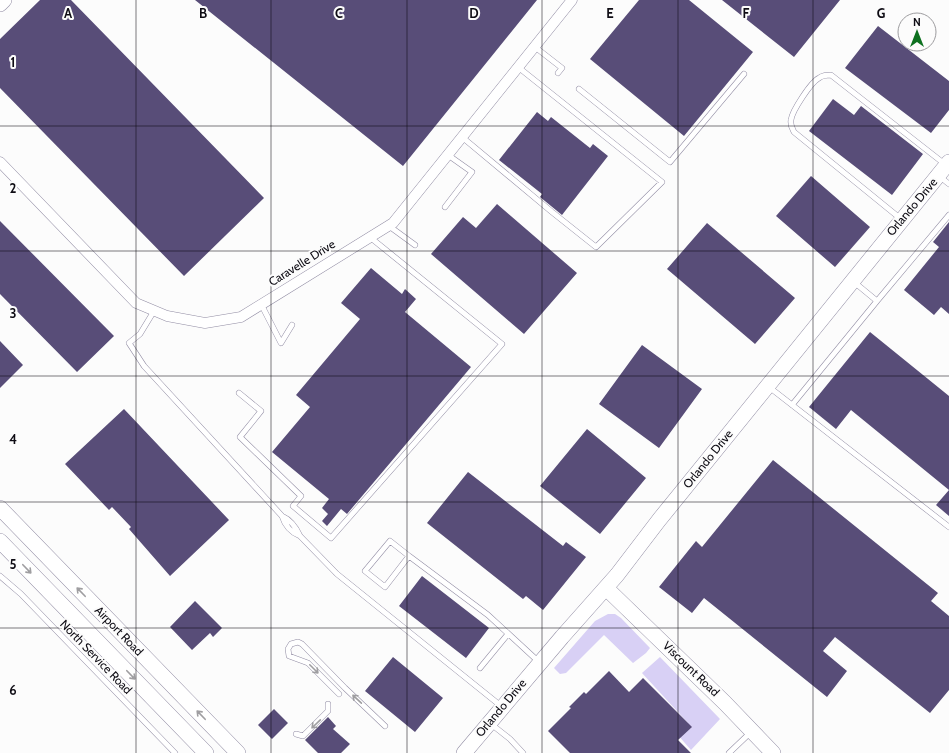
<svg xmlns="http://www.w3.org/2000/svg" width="949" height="753" font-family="Cabin,sans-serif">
<rect width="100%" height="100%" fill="#fcfcfc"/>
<!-- green -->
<path fill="#d8d0f5" d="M608 614H615L621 618 650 648 646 653 633 663 604 635 566 673 560 674 554 668 595 621Z
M660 657 720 719 691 750 677 734 688 723 642 673Z"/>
<!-- building -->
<path fill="#584d78" d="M40 0H71L264 198 184 276 0 88V39Z
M195 0H537L403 166Z
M639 0H689L753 52 684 136 590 59Z
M722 0H840L794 57Z
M878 26 949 81V110L931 133 845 68Z
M833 99 854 115 861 106 923 154 892 195 809 131Z
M537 112 548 121 551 117 590 148 593 144 608 156 562 215 540 197 542 194 499 160Z
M811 176 870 227 835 267 776 216Z
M497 204 577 273 524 334 431 254 463 217 476 228Z
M0 221 114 336 77 372 0 294Z
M949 222V314L941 307 934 315 904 290 939 247 933 242Z
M707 223 795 298 755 344 667 269Z
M371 268 402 294 405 289 416 299 405 312 471 367 347 514 341 509 327 526 322 521 328 514 322 508 329 499 272 452 310 407 296 395 360 319 341 303Z
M870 332 949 396V516L936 505 949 490 851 410 836 429 809 407Z
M0 341 23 365 0 388Z
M642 345 702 389 659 448 599 404Z
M124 409 229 520 170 576 129 529 131 527 112 507 109 510 65 464Z
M587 429 646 478 600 534 540 486Z
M773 460 938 593 931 601 949 616V690L930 713 835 637 823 651 847 671 827 697 704 598 692 613 659 587 696 541 702 547Z
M468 472 563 546 566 542 586 557 543 610 526 596 523 599 427 523Z
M422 576 489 628 466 658 399 606Z
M195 601 222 628 213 637 210 633 192 650 170 627Z
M393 657 443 698 415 732 365 691Z
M609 671 629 692 643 678 692 727 678 740 691 753H570L548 731 571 708 569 707 584 692 586 694Z
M274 709 288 723 272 739 258 725Z
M328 717 336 726 333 729 350 744 341 753H318L305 740Z"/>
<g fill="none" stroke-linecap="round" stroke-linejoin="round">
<!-- lane casing -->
<g stroke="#928da4" stroke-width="6">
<path id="lane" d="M535 47 562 68 558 73
M579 89 670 162 744 74
M462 137 552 212 596 247 662 182 518 67
M939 176 949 184
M445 207 472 172 448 155
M901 219 794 132C792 128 790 125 791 120 792 111 811 82 819 78 823 75 826 75 831 75L946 165
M389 226 415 245
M854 282 877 301 949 215
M261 304 281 343 292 325
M154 311 140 334 129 343 144 366 282 516C291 520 296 527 300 536L337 574 501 706
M769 387 949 527
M239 393 261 411 240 437 301 496 293 506 331 538 502 344 371 238
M792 405 877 301
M282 516C285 526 290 532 300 536
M409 556 390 541 365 571 385 587 409 556 488 615 539 662
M0 576 21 594 175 753
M480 668 508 634
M339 694 308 663 289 656 288 649 291 644 298 642 302 644 345 688 385 726
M491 724 510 739 523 753
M296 734 303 736 328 711V704
M729 753 751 732"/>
</g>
<!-- street casing -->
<g stroke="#928da4" stroke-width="11">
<path id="street" d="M0 162 136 303 167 316 205 323 241 317 393 223 572 0"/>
</g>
<!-- secondary casing -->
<g stroke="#928da4" stroke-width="16">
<path id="secondary" d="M0 4 4 0
M0 508 238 753
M0 541 206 753
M606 588 725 703 773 753
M464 753 562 637 617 575 659 520 949 162"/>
</g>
<!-- lane -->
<use href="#lane" stroke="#fff" stroke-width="5"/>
<!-- street -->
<use href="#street" stroke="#fff" stroke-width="10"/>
<!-- secondary -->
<use href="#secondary" stroke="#fff" stroke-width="15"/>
</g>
<!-- one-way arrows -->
<defs><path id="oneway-shaft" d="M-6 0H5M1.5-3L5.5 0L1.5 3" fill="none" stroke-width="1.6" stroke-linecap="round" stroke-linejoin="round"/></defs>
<g stroke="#9f9ea1">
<use href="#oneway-shaft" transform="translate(27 569) rotate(46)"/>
<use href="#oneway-shaft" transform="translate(81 592) rotate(-134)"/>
<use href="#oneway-shaft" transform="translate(314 669) rotate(45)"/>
<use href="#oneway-shaft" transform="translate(131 675) rotate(46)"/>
<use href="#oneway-shaft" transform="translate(357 699) rotate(-137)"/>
<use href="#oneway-shaft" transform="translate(201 715) rotate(-134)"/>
<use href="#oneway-shaft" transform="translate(316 724) rotate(136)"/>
</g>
<!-- grid -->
<path fill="none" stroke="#0e0c14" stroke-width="1" stroke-opacity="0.55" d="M136 0V753M271 0V753M407 0V753M542 0V753M678 0V753M813 0V753M0 126H949M0 251H949M0 376H949M0 502H949M0 628H949"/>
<g text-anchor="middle" stroke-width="4" stroke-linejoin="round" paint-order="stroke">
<!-- street labels -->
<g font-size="12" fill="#0e0c14" stroke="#fcfcfc">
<text transform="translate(912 207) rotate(-50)" y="4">Orlando Drive</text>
<text transform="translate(302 263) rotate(-32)" y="4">Caravelle Drive</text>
<text transform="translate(708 459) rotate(-51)" y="4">Orlando Drive</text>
<text transform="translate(119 631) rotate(46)" y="4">Airport Road</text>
<text transform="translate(96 657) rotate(46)" y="4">North Service Road</text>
<text transform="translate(691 669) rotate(44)" y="4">Viscount Road</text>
<text transform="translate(501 708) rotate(-50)" y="4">Orlando Drive</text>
</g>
</g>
<g font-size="13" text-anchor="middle" font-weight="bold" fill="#0e0c14" stroke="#fcfcfc" stroke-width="4" stroke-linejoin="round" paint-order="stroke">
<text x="68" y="18">A</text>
<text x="203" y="18">B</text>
<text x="339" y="18">C</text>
<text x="474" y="18">D</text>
<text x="610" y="18">E</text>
<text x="746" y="18">F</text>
<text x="881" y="18">G</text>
<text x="13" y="67">1</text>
<text x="13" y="193">2</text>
<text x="13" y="318">3</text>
<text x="13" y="444">4</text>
<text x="13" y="569">5</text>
<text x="13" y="695">6</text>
</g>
<!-- north arrow -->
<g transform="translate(917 32)"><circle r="19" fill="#fcfcfc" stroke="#9d9c9f"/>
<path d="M0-3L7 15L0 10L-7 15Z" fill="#0e7120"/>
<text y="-6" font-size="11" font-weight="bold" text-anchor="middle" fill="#0e0c14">N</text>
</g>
</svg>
